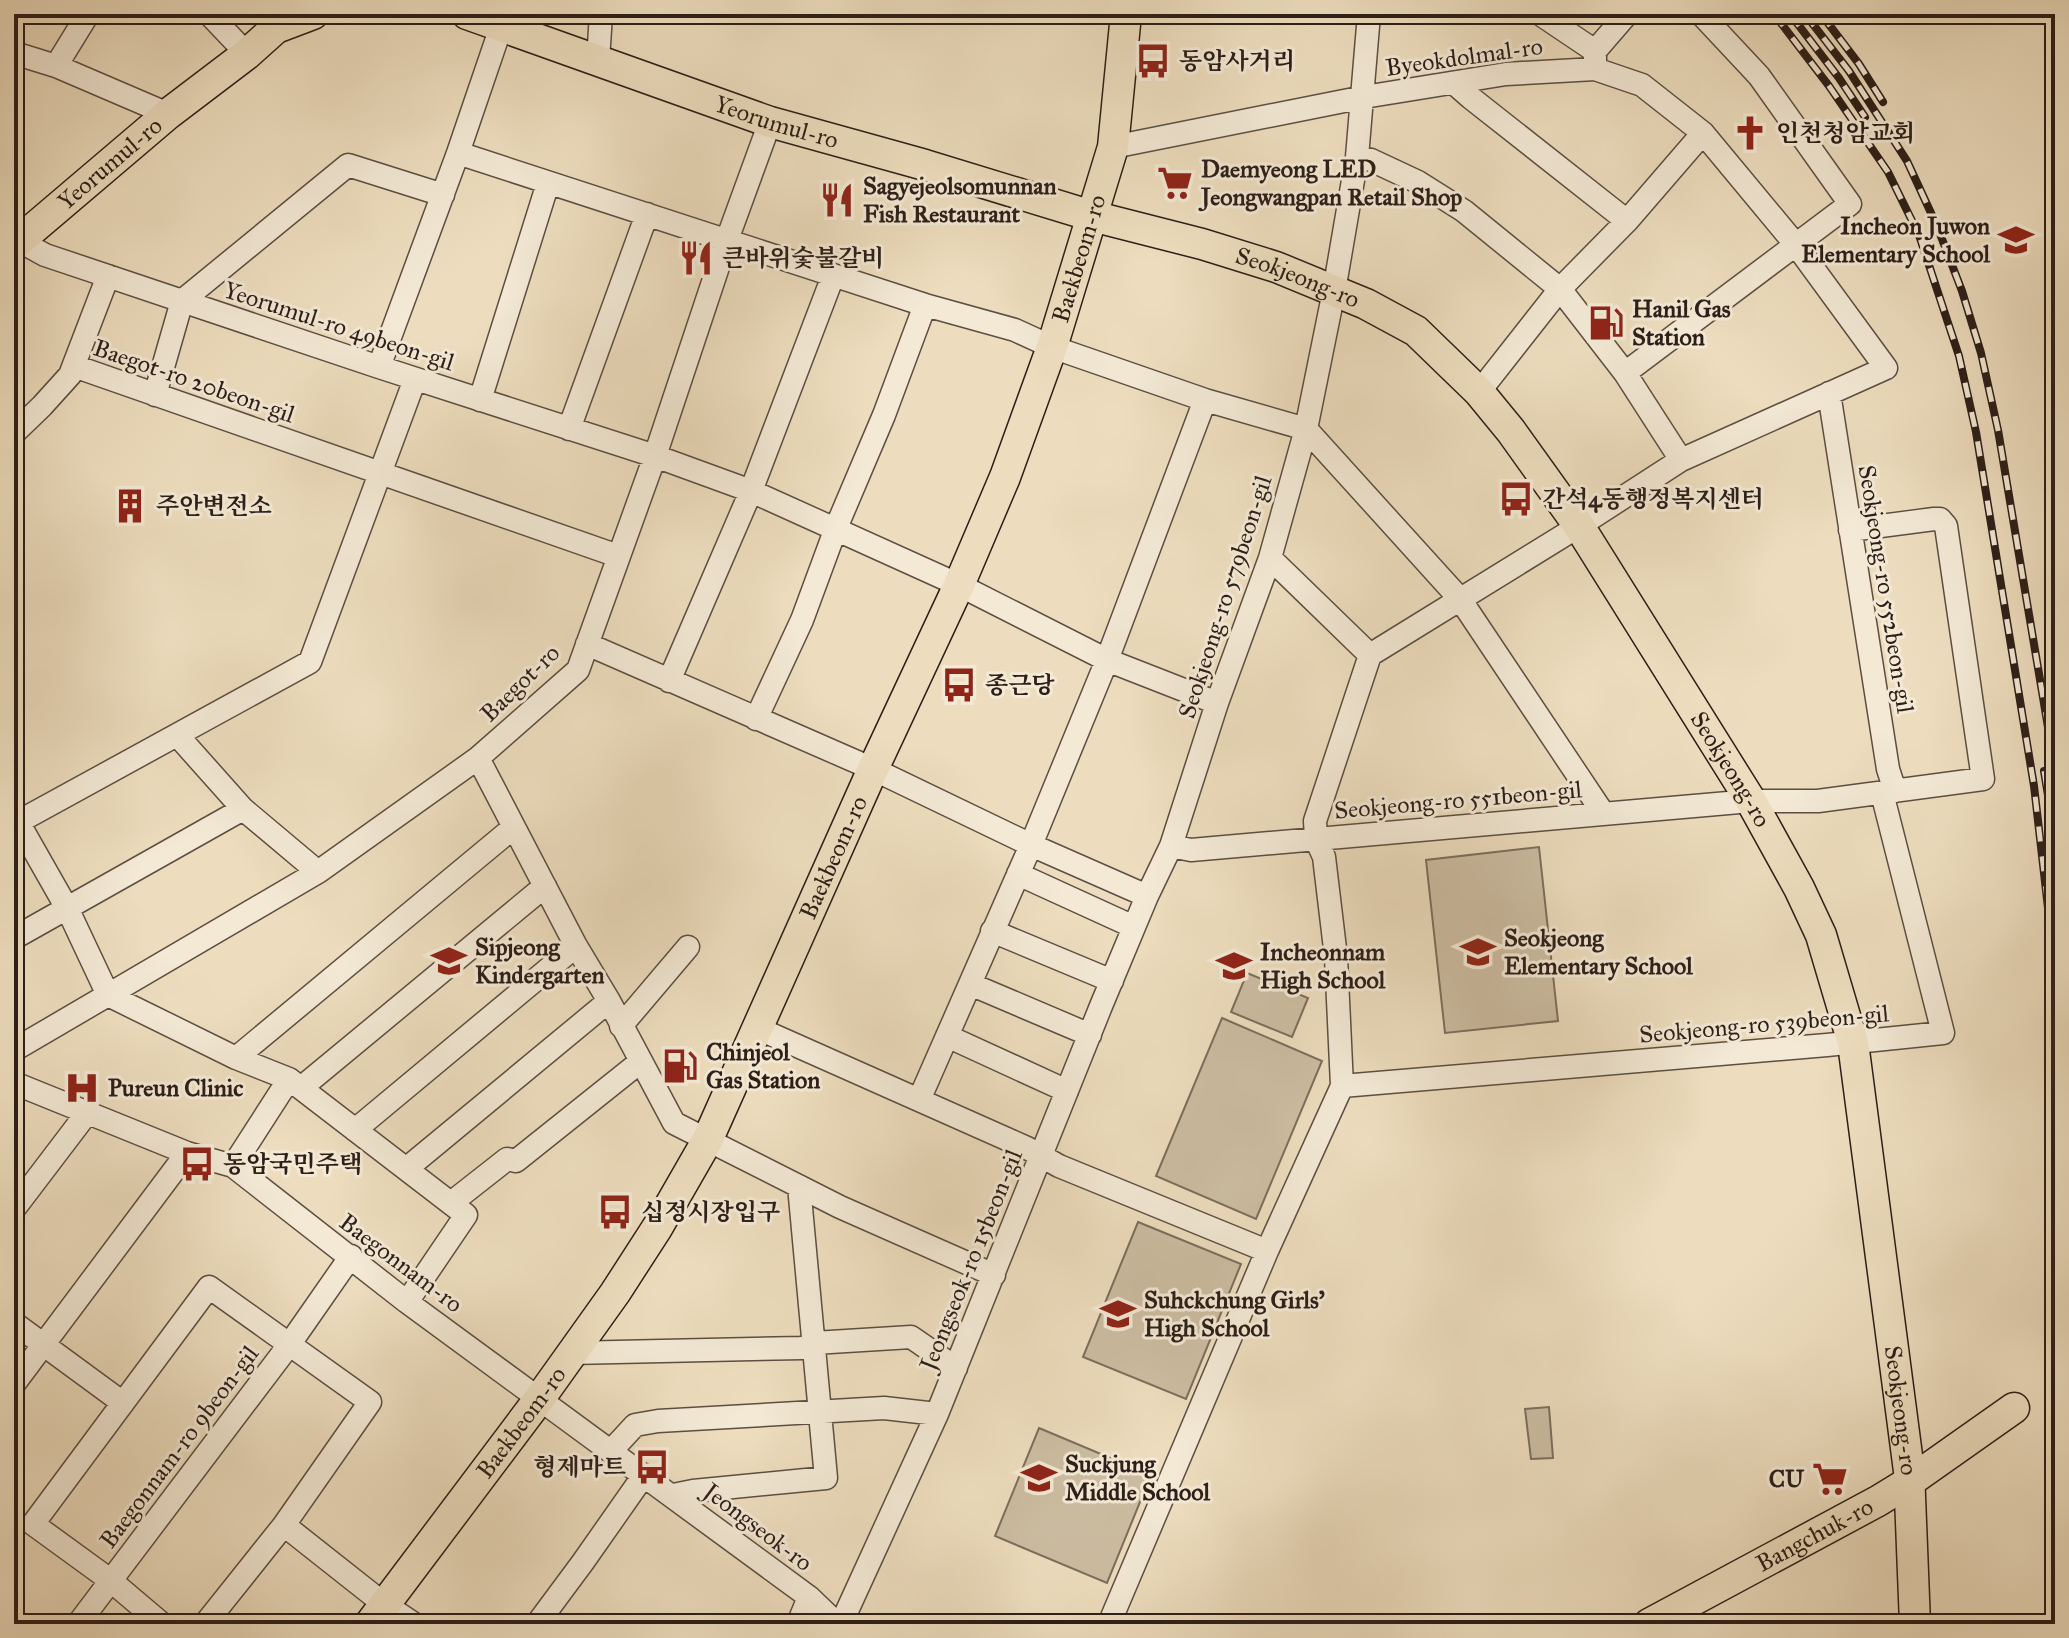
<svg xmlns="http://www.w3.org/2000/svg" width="2069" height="1638" font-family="'IM FELL Great Primer','Noto Serif KR',serif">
<rect width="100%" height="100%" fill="#edddbe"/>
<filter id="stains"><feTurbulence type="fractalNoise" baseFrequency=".0025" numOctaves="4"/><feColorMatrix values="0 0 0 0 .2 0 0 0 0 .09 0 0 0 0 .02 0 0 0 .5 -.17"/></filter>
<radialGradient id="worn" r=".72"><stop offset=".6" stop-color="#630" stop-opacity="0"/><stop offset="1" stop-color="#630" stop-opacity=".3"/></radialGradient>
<!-- green -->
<path fill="#ccbda2" stroke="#7c6e5d" stroke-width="2" d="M1539 847 1558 1021 1445 1033 1426 860Z
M1247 973 1308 998 1292 1037 1231 1012Z
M1222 1018 1322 1061 1256 1219 1156 1176Z
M1138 1222 1241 1264 1186 1399 1083 1357Z
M1549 1407 1553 1458 1531 1459 1525 1409Z
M1039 1428 1151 1475 1107 1583 995 1536Z"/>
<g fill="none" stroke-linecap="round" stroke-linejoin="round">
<!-- minor casing -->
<g stroke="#5c4e42" stroke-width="25">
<path id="minor" d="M209 14 247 54
M1540 14 1595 51V69
M1595 51 1627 14
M14 53 56 66 168 114
M598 60 601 14
M56 66 88 14
M1455 84 1471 98 1627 221
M1113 147 1364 97 1506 74 1595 69 1642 85 1703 133 1796 245 1886 368 1681 460 1579 526 1370 655
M458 153 925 305 1015 330 1052 347 1205 400 1306 429 1460 599 1603 813
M1357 157 1371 160 1418 182 1464 211 1560 289 1625 373 1681 460
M14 238 45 255 379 367 655 456 751 491 959 585 1107 660 1217 703
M74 366 618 556
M379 367 458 153 501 27
M1625 373 1850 204 1759 76 1701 14
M1479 392 1560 289 1627 221 1703 133
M1829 393 1888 769 1895 791
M155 395 182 301 348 165 443 195
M480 400 548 183
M569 429 647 214
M14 433 42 406 70 375 108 276
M587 644 873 769 1031 845 1147 896
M669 681 751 491 833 276
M756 719 802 620 836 528 884 415 925 305
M178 736 243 809 318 872
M478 758 576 946 609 1001 674 1123 840 1207 994 1275
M14 820 18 822 68 910 108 995 236 1058 289 1079 466 1215 407 1302
M18 822 310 662 415 379
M1171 846 1191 850 1751 801H1818L1983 779 1946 526 1940 519H1934L1850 530
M1018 874 1134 927
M992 931 1112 981
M14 938 243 809
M970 984 1090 1035
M621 1026 688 947
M757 1028 1027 1148 1059 1166 1267 1251
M947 1036 1067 1091
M14 1050 318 872 478 758 578 670 655 456 727 240 770 122
M236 1058 514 827
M14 1083 187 1153 233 1166 407 1302 809 1597 837 1624
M1342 1086 1827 1045 1943 1033 1882 793
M301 1088 545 886
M919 1100 1031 845 1107 660 1205 400
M355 1130 576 946
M233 1166 289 1079
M406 1169 609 1001
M451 1203 507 1159 516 1161 640 1062
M14 1209 87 1113
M14 1323 123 1403
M571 1353 802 1348 814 1343 911 1337 956 1368
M14 1384 187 1153
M611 1451 635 1425 658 1421 884 1408 937 1414
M673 1495 693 1491 826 1478 799 1186
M284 1525 384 1604 414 1624
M78 1624 289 1345 351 1256
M162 1624 110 1580 33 1524 209 1287 370 1402 284 1525 205 1624
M537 1624 583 1562 644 1475
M798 1624 809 1597
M841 1624 937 1414 1101 1006 1147 896 1171 846 1217 703 1270 558 1306 429 1334 291 1357 157 1369 14
M1111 1624 1112 1617 1267 1251 1342 1086 1336 957 1324 857 1316 839 1315 821 1370 655 1270 558"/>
</g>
<!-- major casing -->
<g stroke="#2c1e18" stroke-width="33">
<g id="major">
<path id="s1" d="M467 14 770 122 925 165 1092 216 1202 244 1276 267 1366 304 1416 331 1479 392 1511 431 1579 526 1751 801 1799 888 1821 935 1853 1043 1909 1471 1915 1624"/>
<path id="s2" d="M14 245 168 114 247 54 276 28 313 14"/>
<path id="s3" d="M370 1624 540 1398 615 1293 657 1228 707 1141 873 769 959 585 1005 477 1052 347 1113 147 1126 14"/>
<path id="s4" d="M1649 1624 1878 1501 1909 1482 2014 1408"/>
</g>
</g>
<!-- minor -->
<use href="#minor" stroke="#f3e9d5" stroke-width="22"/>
<!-- major -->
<use href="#major" stroke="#edddbe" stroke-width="30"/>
<!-- rail casing -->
<g stroke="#2c1e18" stroke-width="8">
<path id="rail" d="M1774 14 1829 86 1888 172 1919 235 1959 356 1976 432 2034 786 2055 969
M1790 14 1839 78 1865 117
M1805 14 1849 71 1907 161 1937 226 1962 291 1981 353 1998 430 2055 769
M1821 14 1859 64 1883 102
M2044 771 2055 838"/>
</g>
<!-- rail -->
<use href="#rail" stroke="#f3e9d5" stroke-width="5" stroke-dasharray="15" stroke-linecap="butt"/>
</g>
<!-- icons -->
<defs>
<g id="bus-bare" transform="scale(2.76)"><path d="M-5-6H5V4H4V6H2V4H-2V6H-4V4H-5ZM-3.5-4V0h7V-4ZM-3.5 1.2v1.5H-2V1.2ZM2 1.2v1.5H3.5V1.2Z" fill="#8f2418" stroke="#f3e9d5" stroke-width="2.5" paint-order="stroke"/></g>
<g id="church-bare" transform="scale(2.76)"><path d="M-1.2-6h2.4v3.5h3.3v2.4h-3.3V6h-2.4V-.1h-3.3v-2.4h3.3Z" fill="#8f2418" stroke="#f3e9d5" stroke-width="2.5" paint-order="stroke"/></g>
<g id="supermarket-bare" transform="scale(2.76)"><path d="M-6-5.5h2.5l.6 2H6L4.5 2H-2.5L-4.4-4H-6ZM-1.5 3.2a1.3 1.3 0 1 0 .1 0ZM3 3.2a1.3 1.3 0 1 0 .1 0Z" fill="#8f2418" stroke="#f3e9d5" stroke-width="2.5" paint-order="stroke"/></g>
<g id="restaurant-bare" transform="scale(2.76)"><path d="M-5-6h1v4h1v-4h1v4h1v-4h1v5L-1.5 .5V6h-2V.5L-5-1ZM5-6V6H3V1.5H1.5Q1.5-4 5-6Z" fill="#8f2418" stroke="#f3e9d5" stroke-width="2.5" paint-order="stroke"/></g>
<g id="school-bare" transform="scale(2.76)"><path d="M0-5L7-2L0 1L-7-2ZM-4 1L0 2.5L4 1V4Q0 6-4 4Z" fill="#8f2418" stroke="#f3e9d5" stroke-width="2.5" paint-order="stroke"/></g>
<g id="fuel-bare" transform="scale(2.76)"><path d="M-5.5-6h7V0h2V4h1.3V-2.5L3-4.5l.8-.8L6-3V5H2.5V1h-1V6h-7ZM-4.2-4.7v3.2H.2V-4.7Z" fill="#8f2418" stroke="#f3e9d5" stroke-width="2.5" paint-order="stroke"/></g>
<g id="building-bare" transform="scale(2.76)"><path d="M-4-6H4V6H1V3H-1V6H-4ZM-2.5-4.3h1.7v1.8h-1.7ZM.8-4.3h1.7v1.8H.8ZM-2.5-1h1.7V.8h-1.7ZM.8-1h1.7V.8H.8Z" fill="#8f2418" stroke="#f3e9d5" stroke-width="2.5" paint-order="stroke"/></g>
<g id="hospital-bare" transform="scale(2.76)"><path d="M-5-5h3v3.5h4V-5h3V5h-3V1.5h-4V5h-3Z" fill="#8f2418" stroke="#f3e9d5" stroke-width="2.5" paint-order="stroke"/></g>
</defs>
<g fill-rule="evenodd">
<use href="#bus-bare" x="1153" y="61"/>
<use href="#church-bare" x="1750" y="133"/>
<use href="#supermarket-bare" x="1175" y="183"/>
<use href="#restaurant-bare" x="837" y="200"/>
<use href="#school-bare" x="2016" y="240"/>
<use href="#restaurant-bare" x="696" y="258"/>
<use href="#fuel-bare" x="1606" y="323"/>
<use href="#bus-bare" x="1516" y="499"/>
<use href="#building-bare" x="130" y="506"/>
<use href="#bus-bare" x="959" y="685"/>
<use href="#school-bare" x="1478" y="952"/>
<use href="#school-bare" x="449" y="961"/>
<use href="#school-bare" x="1234" y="966"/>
<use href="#fuel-bare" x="680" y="1066"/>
<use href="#hospital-bare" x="82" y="1088"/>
<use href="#bus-bare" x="197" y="1164"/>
<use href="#bus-bare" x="615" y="1212"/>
<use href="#school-bare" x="1118" y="1314"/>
<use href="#bus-bare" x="652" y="1467"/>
<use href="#school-bare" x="1039" y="1478"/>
<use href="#supermarket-bare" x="1830" y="1479"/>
</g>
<g text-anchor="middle" stroke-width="6" stroke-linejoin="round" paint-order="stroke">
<!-- street labels -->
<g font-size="24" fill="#2c1e18" stroke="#f3e9d5">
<text transform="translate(1464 57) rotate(-8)" y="8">Byeokdolmal-ro</text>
<text dy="8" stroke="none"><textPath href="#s1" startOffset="328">Yeorumul-ro</textPath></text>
<text dy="8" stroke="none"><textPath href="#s2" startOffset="126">Yeorumul-ro</textPath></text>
<text dy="8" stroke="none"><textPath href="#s3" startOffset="1548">Baekbeom-ro</textPath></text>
<text dy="8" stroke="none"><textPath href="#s1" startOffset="872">Seokjeong-ro</textPath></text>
<text transform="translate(339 326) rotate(18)" y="8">Yeorumul-ro 49beon-gil</text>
<text transform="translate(194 381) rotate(19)" y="8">Baegot-ro 20beon-gil</text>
<text transform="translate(1886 589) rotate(81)" y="8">Seokjeong-ro 552beon-gil</text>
<text transform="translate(1225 597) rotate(-72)" y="8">Seokjeong-ro 579beon-gil</text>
<text transform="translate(520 683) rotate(-44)" y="8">Baegot-ro</text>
<text dy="8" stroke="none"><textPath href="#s1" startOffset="1544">Seokjeong-ro</textPath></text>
<text transform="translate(1458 800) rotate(-5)" y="8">Seokjeong-ro 551beon-gil</text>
<text dy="8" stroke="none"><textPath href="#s3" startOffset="900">Baekbeom-ro</textPath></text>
<text transform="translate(1764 1024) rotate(-5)" y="8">Seokjeong-ro 539beon-gil</text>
<text transform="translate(971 1260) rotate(-68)" y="8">Jeongseok-ro 15beon-gil</text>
<text transform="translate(401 1263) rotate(37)" y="8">Baegonnam-ro</text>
<text dy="8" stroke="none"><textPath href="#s1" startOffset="2216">Seokjeong-ro</textPath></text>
<text dy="8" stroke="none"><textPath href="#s3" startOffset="252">Baekbeom-ro</textPath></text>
<text transform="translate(179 1447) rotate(-53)" y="8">Baegonnam-ro 9beon-gil</text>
<text transform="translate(758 1527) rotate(37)" y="8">Jeongseok-ro</text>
<text dy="8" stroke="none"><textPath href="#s4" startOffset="188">Bangchuk-ro</textPath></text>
</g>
<!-- poi labels -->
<g font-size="24" font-weight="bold" fill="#2c1e18" stroke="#f3e9d5" text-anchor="start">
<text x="1179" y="69">동암사거리</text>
<text x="1776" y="141">인천청암교회</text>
<text x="1201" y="177">Daemyeong LED<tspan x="1201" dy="28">Jeongwangpan Retail Shop</tspan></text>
<text x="863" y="194">Sagyejeolsomunnan<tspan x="863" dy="28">Fish Restaurant</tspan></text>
<text x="1990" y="234" text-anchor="end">Incheon Juwon<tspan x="1990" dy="28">Elementary School</tspan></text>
<text x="722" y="266">큰바위숯불갈비</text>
<text x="1632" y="317">Hanil Gas<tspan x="1632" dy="28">Station</tspan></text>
<text x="1542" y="507">간석4동행정복지센터</text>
<text x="156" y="514">주안변전소</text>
<text x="985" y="693">종근당</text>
<text x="1504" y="946">Seokjeong<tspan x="1504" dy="28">Elementary School</tspan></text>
<text x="475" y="955">Sipjeong<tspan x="475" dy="28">Kindergarten</tspan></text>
<text x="1260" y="960">Incheonnam<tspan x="1260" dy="28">High School</tspan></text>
<text x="706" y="1060">Chinjeol<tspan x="706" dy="28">Gas Station</tspan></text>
<text x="108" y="1096">Pureun Clinic</text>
<text x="223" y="1172">동암국민주택</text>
<text x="641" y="1220">십정시장입구</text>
<text x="1144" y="1308">Suhckchung Girls'<tspan x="1144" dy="28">High School</tspan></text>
<text x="1065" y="1472">Suckjung<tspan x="1065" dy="28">Middle School</tspan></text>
<text x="626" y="1475" text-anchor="end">형제마트</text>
<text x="1804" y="1487" text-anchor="end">CU</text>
</g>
</g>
<!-- margin -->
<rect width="2069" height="1638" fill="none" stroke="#edddbe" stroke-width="48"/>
<rect x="16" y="16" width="2037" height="1606" fill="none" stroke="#2c1e18" stroke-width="4"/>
<rect x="24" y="24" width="2021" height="1590" fill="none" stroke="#2c1e18" stroke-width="2"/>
<rect width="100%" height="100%" filter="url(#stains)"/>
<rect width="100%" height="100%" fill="url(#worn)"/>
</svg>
